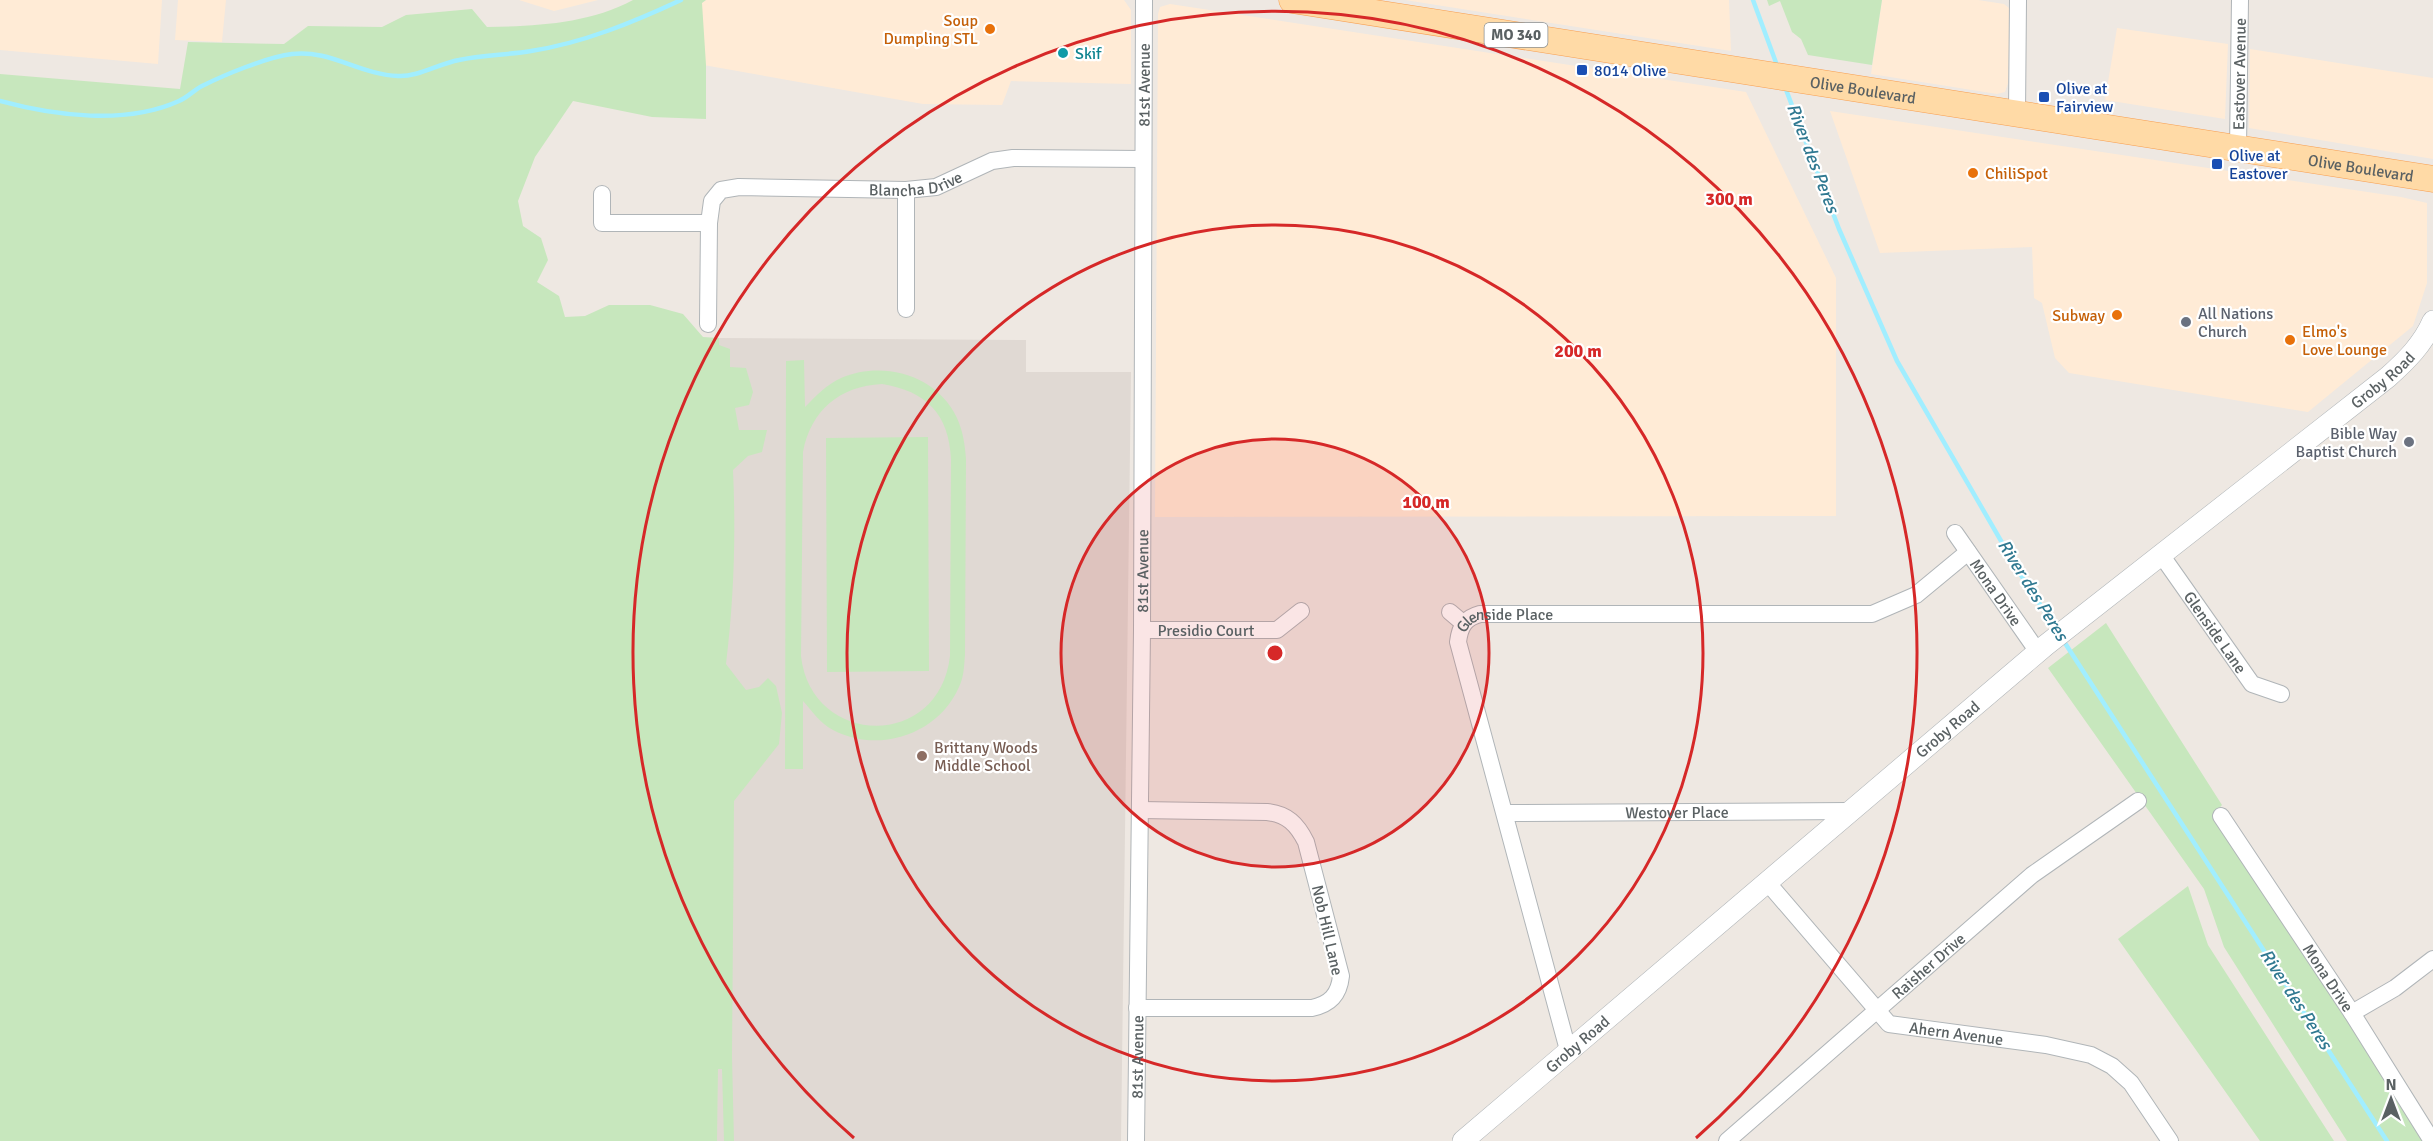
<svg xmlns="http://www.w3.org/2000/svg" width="2433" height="1141" font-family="Signika,sans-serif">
<rect width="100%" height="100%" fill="#eee8e2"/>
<!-- commercial -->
<path fill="#ffebd6" d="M0 0H162L158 64 0 50Z
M178 0H226L222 42 175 40Z
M519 0H598L554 11Z
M706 0H1124L1131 10V84L1011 81 1002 105 923 104 698 64 700 4Z
M1405 0H1729L1731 51 1468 10Z
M1882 0H1978L2004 4 2009 8 2010 15 2008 83 2005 92 1997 94 1871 74Z
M1170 4 1746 92 1836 278V516L1155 517 1158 14 1160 7Z
M2117 28 2228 44 2225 119 2105 100Z
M2250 49 2433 78V159L2249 128Z
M1830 111 2401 197 2427 203V283L2413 326 2308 412 2069 373 2055 358 2042 303 2034 298 2032 247 1880 253Z"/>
<!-- education -->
<path fill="#e0d9d3" d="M719 338 1026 340V372H1131L1121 1141H717Z"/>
<!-- green -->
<path fill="#c7e7bd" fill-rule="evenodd" d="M633 0H706L702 3 706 65V119L652 117 573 101 535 157 518 201 523 226 541 238 548 260 537 282 559 296 565 317 585 316 609 305H650L683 314 703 337 719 338V345L730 349V367L746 368 753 392 749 405 735 408 739 430H767L762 452 748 456 733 470C736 535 734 599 726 664L746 690 759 687 768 678 776 686 782 713 779 744 734 801 732 1056 734 1141H724L722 1069H718L717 1141H0V74L180 89 188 42 284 44 308 26 382 27 406 15 472 9 487 27C537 26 588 24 633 0Z
M1767 0H1882L1872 65 1808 55 1801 39 1792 32 1780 1 1769 6Z
M804 360 805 407C816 396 826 385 841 378 883 360 937 375 957 418 963 431 965 445 966 459L965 655C964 666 964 677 959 687 938 735 878 754 833 730 820 723 812 711 803 701V769H785L786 361ZM882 384C926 391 949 414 951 459L950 656C939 751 811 747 801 656L803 452C811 410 840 386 882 384Z
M928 437 929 671 827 672 826 438Z
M2106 623 2222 805 2213 815 2425 1141H2347L2224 947 2204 889 2048 668Z
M2188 886 2208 945 2334 1141H2260L2118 939Z"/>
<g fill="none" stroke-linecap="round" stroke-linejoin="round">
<!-- stream -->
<path stroke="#a1eeff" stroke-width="4.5" d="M1753 0 1778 68
M1785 87 1839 229 1897 361 2019 572 2057 631
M0 101C55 116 126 125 179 101 188 97 194 90 202 86 224 75 267 57 292 54 329 49 361 75 398 76 418 77 438 64 459 60 482 55 507 55 531 51 583 43 634 22 681 0
M2063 640 2387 1141"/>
<!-- minor casing -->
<g stroke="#b0b5b8" stroke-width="18">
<g id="minor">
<path d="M2017 113 2018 0"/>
<path id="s1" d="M2238 148 2240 0"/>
<path d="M906 190V309"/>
<path d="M602 194V223H709"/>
<path id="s2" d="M708 324 709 223 712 201 721 190 739 187 906 190 936 187 992 161 1013 158 1142 159"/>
<path id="s3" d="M1955 533 2038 652"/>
<path id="s4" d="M2162 556 2252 684 2281 694"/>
<path d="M1450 612 1463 623"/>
<path id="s5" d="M1142 630H1277L1301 611"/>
<path id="s6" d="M1505 813 1849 811"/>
<path id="s7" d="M2221 816 2352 1013 2432 1141"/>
<path id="s8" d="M1767 882 1889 1024 2046 1045 2091 1055 2112 1066 2131 1083 2170 1141"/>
<path d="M1137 1008H1312C1330 1004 1339 995 1341 976L1306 842C1297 824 1287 814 1267 812L1140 810"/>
<path d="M2352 1013 2395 988 2433 959"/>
<path id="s9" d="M1568 1050 1458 642C1460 626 1465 618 1480 614H1872L1916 595 1968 552"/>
<path id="s10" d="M1136 1141 1142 630 1144 0"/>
<path id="s11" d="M1727 1141 2032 875 2138 801"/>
</g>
</g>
<!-- tertiary casing -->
<g stroke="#b0b5b8" stroke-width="22">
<g id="tertiary">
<path id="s12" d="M1463 1141 2046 645 2388 377C2407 360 2423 344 2433 321"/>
</g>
</g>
<!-- primary casing -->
<g stroke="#f89e50" stroke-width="27">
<g id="primary">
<path id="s13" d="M1292 0 2433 179"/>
</g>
</g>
<!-- minor -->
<use href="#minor" stroke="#fff" stroke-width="16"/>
<!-- tertiary -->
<use href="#tertiary" stroke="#fff" stroke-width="21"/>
<!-- primary -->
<use href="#primary" stroke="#ffdaa6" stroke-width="26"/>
</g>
<!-- distance rings -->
<circle cx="1275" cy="653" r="214" fill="#d62828" fill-opacity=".12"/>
<g fill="none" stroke="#d62828" stroke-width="3">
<circle cx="1275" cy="653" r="214"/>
<circle cx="1275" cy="653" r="428"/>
<path d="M854 1138A642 642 0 1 1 1696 1138"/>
</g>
<!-- markers -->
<g fill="#e8710a" stroke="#fff" stroke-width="2">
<circle cx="990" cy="29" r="6"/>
<circle cx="1973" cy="173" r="6"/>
<circle cx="2117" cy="315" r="6"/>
<circle cx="2290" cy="340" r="6"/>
</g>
<circle fill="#0f9aa8" stroke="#fff" stroke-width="2" cx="1063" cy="53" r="6"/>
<g fill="#1a4fb4" stroke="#fff" stroke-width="2">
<rect x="1576" y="64" width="12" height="12" rx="3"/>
<rect x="2038" y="91" width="12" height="12" rx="3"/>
<rect x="2211" y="158" width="12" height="12" rx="3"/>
</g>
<g fill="#6b7280" stroke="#fff" stroke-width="2">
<circle cx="2186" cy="322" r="6"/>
<circle cx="2409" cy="442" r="6"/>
</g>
<circle fill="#8d6e63" stroke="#fff" stroke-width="2" cx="922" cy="756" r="6"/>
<g text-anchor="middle" stroke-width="4.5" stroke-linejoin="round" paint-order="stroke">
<!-- shield labels -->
<rect fill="#fff" stroke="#8c9092" stroke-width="1.5" x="1484.5" y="23" width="63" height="24" rx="4.5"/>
<g font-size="15" font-weight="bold" fill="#5a6163">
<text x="1516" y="40">MO 340</text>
</g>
<!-- food labels -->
<g font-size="16" fill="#c56008" stroke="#fff" text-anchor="end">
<text x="978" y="26">Soup<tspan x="978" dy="18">Dumpling STL</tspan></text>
<text x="1985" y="179" text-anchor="start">ChiliSpot</text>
<text x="2105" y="321">Subway</text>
<text x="2302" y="337" text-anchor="start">Elmo's<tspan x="2302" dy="18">Love Lounge</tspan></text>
</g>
<!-- culture labels -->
<g font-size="16" fill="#0d838f" stroke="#fff" text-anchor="start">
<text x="1075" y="59">Skif</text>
</g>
<!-- transit labels -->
<g font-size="16" fill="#164399" stroke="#fff" text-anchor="start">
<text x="1594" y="76">8014 Olive</text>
<text x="2056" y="94">Olive at<tspan x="2056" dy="18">Fairview</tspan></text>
<text x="2229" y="161">Olive at<tspan x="2229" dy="18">Eastover</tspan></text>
</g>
<!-- street labels -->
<g font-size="16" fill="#5a6163" stroke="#fff">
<text dy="6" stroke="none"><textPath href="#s1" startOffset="74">Eastover Avenue</textPath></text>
<text dy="6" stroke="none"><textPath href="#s10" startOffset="1056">81st Avenue</textPath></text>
<text dy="6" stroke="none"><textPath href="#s13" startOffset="578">Olive Boulevard</textPath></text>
<text dy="6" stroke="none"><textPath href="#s13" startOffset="1082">Olive Boulevard</textPath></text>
<text dy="6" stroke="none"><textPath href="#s2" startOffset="333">Blancha Drive</textPath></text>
<text dy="6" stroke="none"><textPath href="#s12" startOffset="1194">Groby Road</textPath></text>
<text dy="6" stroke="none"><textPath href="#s10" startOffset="570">81st Avenue</textPath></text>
<text dy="6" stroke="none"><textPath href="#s3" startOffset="72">Mona Drive</textPath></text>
<text dy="6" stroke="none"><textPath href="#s9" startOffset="484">Glenside Place</textPath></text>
<text dy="6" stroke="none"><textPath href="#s5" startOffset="64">Presidio Court</textPath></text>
<text dy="6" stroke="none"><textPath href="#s4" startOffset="93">Glenside Lane</textPath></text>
<text dy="6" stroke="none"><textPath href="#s12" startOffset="636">Groby Road</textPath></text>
<text dy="6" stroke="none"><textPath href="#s6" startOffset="172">Westover Place</textPath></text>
<text transform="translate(1328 930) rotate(77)" y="6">Nob Hill Lane</text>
<text dy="6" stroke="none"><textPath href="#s11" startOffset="267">Raisher Drive</textPath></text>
<text dy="6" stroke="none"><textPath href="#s7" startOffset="194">Mona Drive</textPath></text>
<text dy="6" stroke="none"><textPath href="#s8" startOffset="255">Ahern Avenue</textPath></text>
<text dy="6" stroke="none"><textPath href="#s12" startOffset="150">Groby Road</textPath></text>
<text dy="6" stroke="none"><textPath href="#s10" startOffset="84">81st Avenue</textPath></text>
</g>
<!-- worship labels -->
<g font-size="16" fill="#5b616d" stroke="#fff" text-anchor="start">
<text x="2198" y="319">All Nations<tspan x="2198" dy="18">Church</tspan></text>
<text x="2397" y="439" text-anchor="end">Bible Way<tspan x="2397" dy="18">Baptist Church</tspan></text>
</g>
<!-- education labels -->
<g font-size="16" fill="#785e54" stroke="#fff" text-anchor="start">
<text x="934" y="753">Brittany Woods<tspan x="934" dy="18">Middle School</tspan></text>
</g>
<!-- water labels -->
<g font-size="18" font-style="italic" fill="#307991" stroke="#fff">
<text transform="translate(1813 158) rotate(69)" y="6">River des Peres</text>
<text transform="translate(2033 590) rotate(58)" y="6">River des Peres</text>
<text transform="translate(2296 999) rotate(57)" y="6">River des Peres</text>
</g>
</g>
<circle cx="1275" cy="653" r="9" fill="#d62828" stroke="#fff" stroke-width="3"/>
<g font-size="18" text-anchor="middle" font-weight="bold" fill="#d62828" stroke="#fff" stroke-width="4.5" stroke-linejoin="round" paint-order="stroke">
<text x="1729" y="205">300 m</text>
<text x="1578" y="357">200 m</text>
<text x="1426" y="508">100 m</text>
</g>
<!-- north arrow -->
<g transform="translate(2391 1099)" stroke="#ffffff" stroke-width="4.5" paint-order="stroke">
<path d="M0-4.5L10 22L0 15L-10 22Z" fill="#5a6163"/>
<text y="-9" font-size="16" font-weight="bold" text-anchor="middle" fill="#5a6163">N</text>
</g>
</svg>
